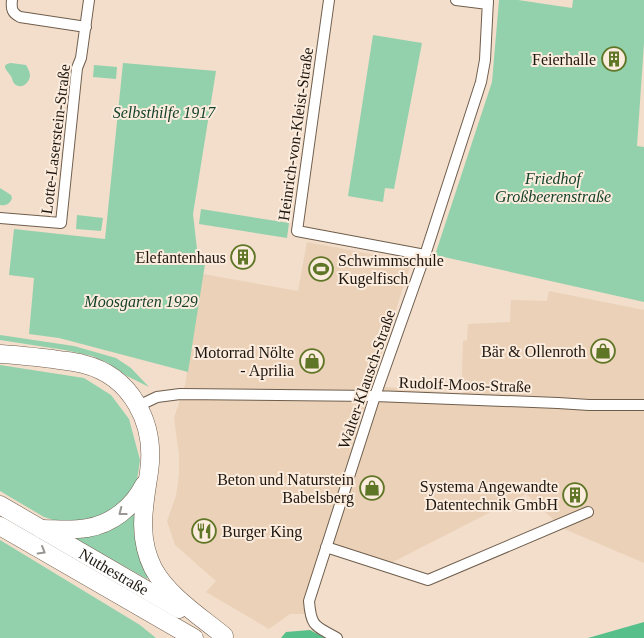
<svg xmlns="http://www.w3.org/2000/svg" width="644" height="638" font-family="Georgia,serif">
<rect width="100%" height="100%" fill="#f2decb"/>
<!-- built -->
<path fill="#ead1b8" d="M307 242 408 261 411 264 373 379 386 387 463 394 462 371 463 341 467 340 468 324 510 322 511 300 547 301 549 291 644 310V563L562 528 526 494 385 566 326 547 309 601 313 618 305 614H290L269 629 206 592 216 581 175 545 167 521 176 496 179 475V454L174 418 185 385 203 274 298 291Z"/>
<!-- green -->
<path fill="#93d1ad" d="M499 0H518L572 8 573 0H644V43L637 146 644 147V302L435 255 492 82Z
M373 35 422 43 394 189 385 188 383 202 348 196Z
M11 63 26 65C28 68 30 72 30 76 29 83 22 89 16 85 12 83 13 78 10 75 7 70 0 65 11 63Z
M123 63 216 71 193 214 197 249 195 261 205 264 188 372 59 338 29 334 34 278 9 275 14 229 105 239Z
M94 65 117 67 116 79 93 77Z
M0 188 11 195 12 198C10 204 6 206 0 205Z
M201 209 289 223 287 238 199 224Z
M77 215 103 218 101 231 76 229Z
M0 335 74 346 116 358 131 368 149 387 127 376 108 363 92 356 65 350 0 340Z
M0 365 84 378 111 395 129 419 140 460 137 480 121 505 94 520 63 523 44 517 0 491Z
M140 494 149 575 147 579 76 539 79 534Z
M0 540 140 625 156 638H0Z"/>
<!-- forest -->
<path fill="#57bf8a" d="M644 622V638H588Z
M310 630 325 638H281L286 632Z"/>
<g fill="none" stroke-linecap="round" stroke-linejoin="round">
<!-- minor casing -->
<g stroke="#6f5e4d" stroke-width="12">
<path id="minor" d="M12 0C11 9 12 13 20 17L86 27
M329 0 297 231 425 255
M456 0 488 4
M0 218 61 223 77 68 81 58 89 0
M138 406 157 397 180 394 375 396 558 403 589 405H644
M326 547 428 580 588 512
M337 638C316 626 311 628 309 601L375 396 425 255 481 82 485 60 488 0"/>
</g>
<!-- trunk casing -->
<g stroke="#6f5e4d" stroke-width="19">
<g id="trunk">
<path d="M0 354C18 355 35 357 53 359 63 361 73 361 83 364 132 376 156 424 149 472 144 506 137 536 153 568 167 595 201 617 224 636"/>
<path id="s1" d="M0 505 179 609"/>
<path d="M0 526 194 638"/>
<path d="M41 529C56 529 72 531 87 528 112 524 133 507 144 485"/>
</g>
</g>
<!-- minor -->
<use href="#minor" stroke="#fff" stroke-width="10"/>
<!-- trunk -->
<use href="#trunk" stroke="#fff" stroke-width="18"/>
</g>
<!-- one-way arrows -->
<defs><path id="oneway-chevron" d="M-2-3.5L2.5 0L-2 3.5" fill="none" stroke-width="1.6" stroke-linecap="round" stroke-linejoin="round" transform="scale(1.25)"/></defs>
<g stroke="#999693">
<use href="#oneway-chevron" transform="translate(122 512) rotate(142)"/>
<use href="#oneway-chevron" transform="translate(42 551) rotate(30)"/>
</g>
<!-- icons -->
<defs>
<g id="building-ring" transform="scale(1.25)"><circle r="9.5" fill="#fcecdd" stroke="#5f7627" stroke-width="1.5"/><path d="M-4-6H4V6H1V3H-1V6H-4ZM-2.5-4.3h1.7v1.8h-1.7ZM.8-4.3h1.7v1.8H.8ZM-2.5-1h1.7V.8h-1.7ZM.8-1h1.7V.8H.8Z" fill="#5f7627"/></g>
<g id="stadium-ring" transform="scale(1.25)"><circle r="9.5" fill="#fcecdd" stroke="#5f7627" stroke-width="1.5"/><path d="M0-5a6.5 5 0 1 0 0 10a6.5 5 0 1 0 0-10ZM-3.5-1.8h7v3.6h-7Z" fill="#5f7627"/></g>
<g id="shop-ring" transform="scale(1.25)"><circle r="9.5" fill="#fcecdd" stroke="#5f7627" stroke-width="1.5"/><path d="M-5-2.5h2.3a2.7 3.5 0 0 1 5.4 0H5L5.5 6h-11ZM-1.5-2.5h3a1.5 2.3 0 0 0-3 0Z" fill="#5f7627"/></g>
<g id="restaurant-ring" transform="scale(1.25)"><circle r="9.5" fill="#fcecdd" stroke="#5f7627" stroke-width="1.5"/><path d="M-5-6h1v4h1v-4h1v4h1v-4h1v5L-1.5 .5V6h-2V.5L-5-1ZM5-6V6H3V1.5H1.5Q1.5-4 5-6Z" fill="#5f7627"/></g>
</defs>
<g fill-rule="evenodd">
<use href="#building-ring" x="614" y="59"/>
<use href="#building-ring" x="243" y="257"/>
<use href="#stadium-ring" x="321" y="269"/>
<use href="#shop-ring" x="603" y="351"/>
<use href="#shop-ring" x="312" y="361"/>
<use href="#shop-ring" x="372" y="488"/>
<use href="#building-ring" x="575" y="495"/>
<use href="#restaurant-ring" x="204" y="531"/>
</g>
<g text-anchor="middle" stroke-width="4" stroke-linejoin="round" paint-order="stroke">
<!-- poi labels -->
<g font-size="16" fill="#1d160f" stroke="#fcecdd" text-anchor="end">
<text x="596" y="65">Feierhalle</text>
<text x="226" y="263">Elefantenhaus</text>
<text x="338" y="266" text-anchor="start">Schwimmschule<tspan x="338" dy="18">Kugelfisch</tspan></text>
<text x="586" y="357">Bär &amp; Ollenroth</text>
<text x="294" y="358">Motorrad Nölte<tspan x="294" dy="18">- Aprilia</tspan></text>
<text x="354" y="485">Beton und Naturstein<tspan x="354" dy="18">Babelsberg</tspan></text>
<text x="558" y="492">Systema Angewandte<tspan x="558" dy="18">Datentechnik GmbH</tspan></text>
<text x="222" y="537" text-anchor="start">Burger King</text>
</g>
<!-- park labels -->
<g font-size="16" font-style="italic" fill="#16422c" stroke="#fcecdd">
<text x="164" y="118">Selbsthilfe 1917</text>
<text x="553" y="184">Friedhof<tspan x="553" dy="18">Großbeerenstraße</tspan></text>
<text x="141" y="307">Moosgarten 1929</text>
</g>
<!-- street labels -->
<g font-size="16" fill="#1d160f" stroke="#fcecdd">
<text transform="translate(295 134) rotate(-82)" y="6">Heinrich-von-Kleist-Straße</text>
<text transform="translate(55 139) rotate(-83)" y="6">Lotte-Laserstein-Straße</text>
<text transform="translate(366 379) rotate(-71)" y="6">Walter-Klausch-Straße</text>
<text transform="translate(465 384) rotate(2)" y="6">Rudolf-Moos-Straße</text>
<text dy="6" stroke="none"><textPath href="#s1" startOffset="132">Nuthestraße</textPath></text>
</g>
</g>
</svg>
